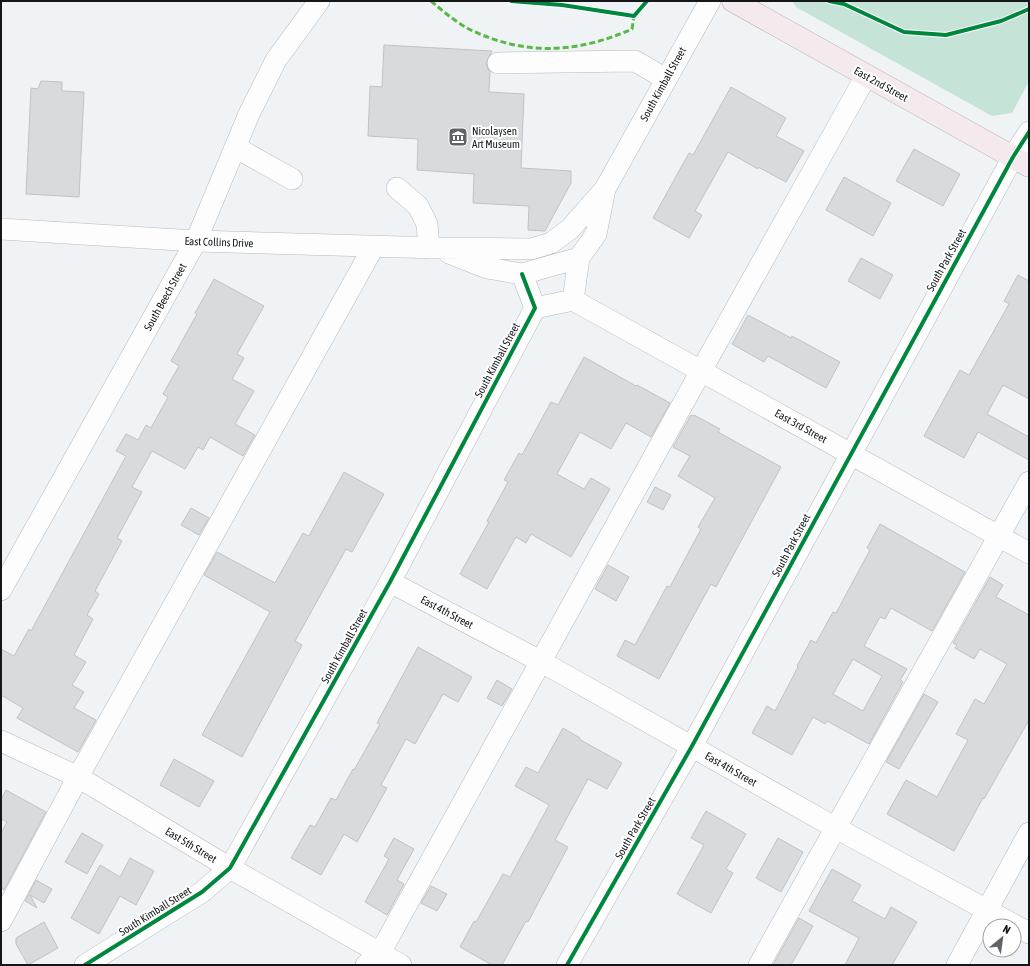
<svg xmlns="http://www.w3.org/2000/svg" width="1030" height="966" font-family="'Asap Condensed',sans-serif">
<rect width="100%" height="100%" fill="#f0f3f6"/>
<!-- green -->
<path fill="#c5e3d6" d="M792 1H1029V81L1012 113 992 116 796 7Z"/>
<!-- building -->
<path fill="#d9dadc" stroke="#c1c2c4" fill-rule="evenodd" d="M384 45 492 51 486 63 488 69 490 72 489 92 524 94 521 168 571 171V183L545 231 528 230 529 206 473 203 474 174 417 170 418 139 368 136 370 86 382 87Z
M41 81 62 82V91L84 92 79 197 26 194 31 88 38 89Z
M731 87 786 118 776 136 804 151 786 182 758 167V169L728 152 695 211 702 215 689 238 653 218 689 153 693 155Z
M914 149 960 174 943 206 896 181Z
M844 177 891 203 873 236 826 210Z
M861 258 893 275 880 299 848 281Z
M1018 275 1029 281V399L1003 385 987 414 1029 437V460L978 432 964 458 924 436 960 370 969 375 1009 304 1004 301Z
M214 279 264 306 237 354 244 358 232 379 254 391 235 424 255 435 243 456 210 437 203 450 198 447 185 469 152 451 132 487 142 492 117 538 122 541 95 591 99 594 87 615 93 619 74 655 86 662 72 685 84 692 74 708 96 720 78 752 17 718 23 708 1 695V649L14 656 29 629 31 631 126 456 116 451 126 434 138 440 146 425 151 428 168 397 163 394 179 366 171 361 197 314 195 313Z
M748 315 791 338 792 336 840 362 826 388 768 356 764 362 732 344Z
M584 357 636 386 637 385 670 403 651 437 626 423 611 449 580 432 557 474 584 489 591 478 610 489 571 557 531 534 526 543 516 537 487 589 460 574 489 522 487 521 508 482 504 480 519 453 522 455 551 402 558 405Z
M691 415 693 416 694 415 720 429 718 432 781 467 716 587 711 584 659 679 617 656 625 640 635 645 667 586 670 587 701 529 698 527 715 498 678 476 690 456 673 447Z
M344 472 384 494 352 552 346 549 295 641 302 645 242 757 202 735 270 612 204 575 217 552 275 583 303 533 309 536Z
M655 487 671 495 663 510 647 502Z
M191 508 209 518 199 535 181 525Z
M880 524 965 572 932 631 891 608 885 619 880 617 864 646 907 669 900 680 903 682 869 744 827 721 825 724 813 717 792 755 752 733 767 706 775 711 798 667 797 666 811 640 816 643 833 612 836 613 870 550 867 548ZM853 659 882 676 863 711 833 694Z
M608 565 629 577 616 601 595 589Z
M990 577 1003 585 996 597 1029 615V720L984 799 983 798 954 851 887 814 906 780 937 797 968 740 956 734 975 699 984 704 1007 664 980 649 974 659 955 648 957 645 953 643Z
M418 647 472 677 458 702 443 694 415 744 406 739 381 785 387 788 357 842 344 834 321 875 291 858 310 825 315 827 331 798 336 800 353 769 354 770 380 724 377 723Z
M497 680 512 689 502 706 487 698Z
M924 694 938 702 899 769 886 762Z
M563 728 580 738 579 739 622 763 607 789 588 779 555 840 568 847 528 922 526 921 502 965H492L460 947 474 921 476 922 503 874 510 877 549 805 515 786 526 767 538 773Z
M174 759 214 781 199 807 160 785Z
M6 790 46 812 4 890 1 888V833L7 822 1 819V800Z
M706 811 746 834 726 869 733 873 711 913 677 894 704 845 691 838Z
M82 833 103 845 87 874 65 862Z
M394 838 414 849 397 880 404 884 387 915 365 902 389 859 384 856Z
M778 838 803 852 781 892 756 878Z
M130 858 154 871 136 905 120 896 99 934 71 918 100 865 120 877Z
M832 869 861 885 852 901 885 919 891 907 917 922 892 965H845L859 938 809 911Z
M36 880 52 889 44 903 30 895 37 908 25 901Z
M431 886 447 894 437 911 421 903Z
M799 918 813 926 791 965H773Z
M44 922 58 948 28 965 16 944V938Z"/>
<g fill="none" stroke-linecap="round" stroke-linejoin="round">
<!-- minor casing -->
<g stroke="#b7b9bb" stroke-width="22">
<path id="minor" d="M498 63 635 61 666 79
M235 147 292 179
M397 188 418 206 427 224 429 248
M1 229 196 241 438 248 531 249 551 243 570 229 605 189 710 1
M449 253 487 268 522 274 579 258 596 234 605 189
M573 300 579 258
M535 308 573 300 1029 553
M390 582 540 661 836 828 1029 933
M1 590 196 241 249 114 276 60 319 1
M1 741 78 777 230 868 401 965
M1 921 78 777 374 246
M85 965 202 892 230 868 390 582 535 308 522 274
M366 965 380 953 701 371 866 76
M567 965 692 746 1013 157 1029 132
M759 965 1029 482
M957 965 1029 833"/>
</g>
<!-- major casing -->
<g stroke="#bbacb1" stroke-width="23">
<path id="major" d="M733 1 1029 166"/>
</g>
<!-- minor -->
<use href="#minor" stroke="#fdfdfe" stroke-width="21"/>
<!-- major -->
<use href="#major" stroke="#f4eaee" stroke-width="22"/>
<!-- quiet -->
<path stroke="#58b947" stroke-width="3" stroke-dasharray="6 3" stroke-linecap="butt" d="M431 1C444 12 458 24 473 31 527 56 578 53 632 29L634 16"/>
<!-- cycleway casing -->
<g stroke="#fff" stroke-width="6">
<path id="cycleway" d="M511 1 562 5 634 16 647 1
M829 1 844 4 904 32 946 35 1001 21 1029 9
M85 965 202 892 230 868 390 582 535 308 522 274
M567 965 692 746 1013 157 1029 132"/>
</g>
<!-- cycleway -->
<use href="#cycleway" stroke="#00873e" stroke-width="4"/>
</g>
<!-- icons -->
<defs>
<g id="museum-square" transform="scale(1)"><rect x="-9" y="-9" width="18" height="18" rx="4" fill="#616366" stroke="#fff"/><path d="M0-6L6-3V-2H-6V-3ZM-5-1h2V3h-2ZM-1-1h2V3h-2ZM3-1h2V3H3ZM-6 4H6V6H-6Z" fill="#fff"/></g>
</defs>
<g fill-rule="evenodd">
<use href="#museum-square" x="458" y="137"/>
</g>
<g text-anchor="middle" stroke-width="4" stroke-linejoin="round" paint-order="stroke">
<!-- street labels -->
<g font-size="11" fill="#141618" stroke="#fff">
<text transform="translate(663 84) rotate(-61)" y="4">South Kimball Street</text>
<text transform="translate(881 84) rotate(29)" y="4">East 2nd Street</text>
<text transform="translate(219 242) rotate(2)" y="4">East Collins Drive</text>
<text transform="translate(946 260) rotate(-61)" y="4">South Park Street</text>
<text transform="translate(165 297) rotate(-61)" y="4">South Beech Street</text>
<text transform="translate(497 360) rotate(-62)" y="4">South Kimball Street</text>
<text transform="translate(801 426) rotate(29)" y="4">East 3rd Street</text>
<text transform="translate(791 545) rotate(-62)" y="4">South Park Street</text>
<text transform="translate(447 612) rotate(28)" y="4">East 4th Street</text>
<text transform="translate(344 646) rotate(-61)" y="4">South Kimball Street</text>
<text transform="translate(731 769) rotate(30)" y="4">East 4th Street</text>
<text transform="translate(635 828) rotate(-60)" y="4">South Park Street</text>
<text transform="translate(191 845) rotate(31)" y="4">East 5th Street</text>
<text transform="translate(155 911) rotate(-32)" y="4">South Kimball Street</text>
</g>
<!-- poi labels -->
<g font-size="11" fill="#141618" stroke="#fff" text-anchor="start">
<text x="472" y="135">Nicolaysen<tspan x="472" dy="13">Art Museum</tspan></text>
</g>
</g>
<!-- border -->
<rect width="1030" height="966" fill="none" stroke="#141618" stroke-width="4"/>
<!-- north arrow -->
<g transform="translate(1002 938) rotate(29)"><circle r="19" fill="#ffffff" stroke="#a1a2a3"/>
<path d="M0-3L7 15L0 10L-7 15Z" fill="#616366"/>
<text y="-6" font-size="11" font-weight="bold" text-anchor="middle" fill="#141618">N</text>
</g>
</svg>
